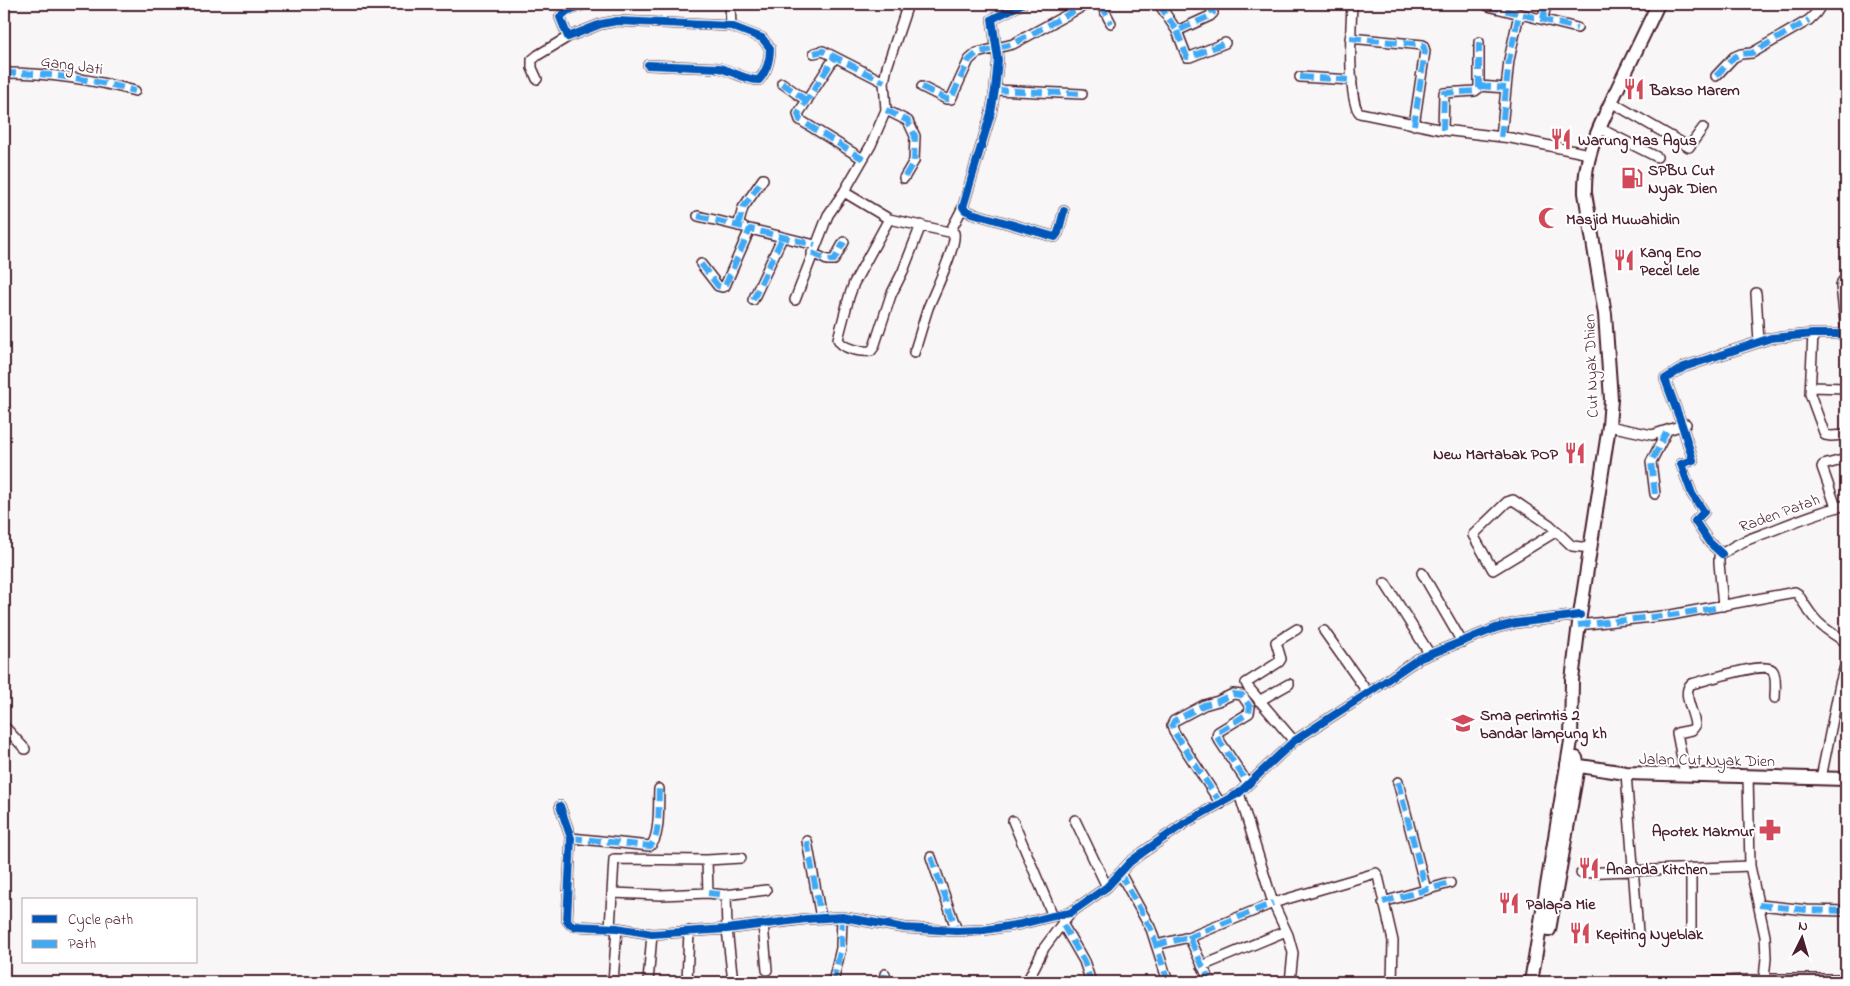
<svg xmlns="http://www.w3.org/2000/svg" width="1850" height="986" font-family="'Indie Flower',sans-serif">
<rect width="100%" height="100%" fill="#f8f6f7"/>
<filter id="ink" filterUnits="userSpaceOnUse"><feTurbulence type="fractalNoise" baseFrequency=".02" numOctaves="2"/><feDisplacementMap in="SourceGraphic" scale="10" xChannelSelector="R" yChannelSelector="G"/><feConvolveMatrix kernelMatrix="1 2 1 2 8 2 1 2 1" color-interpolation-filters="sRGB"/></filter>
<g filter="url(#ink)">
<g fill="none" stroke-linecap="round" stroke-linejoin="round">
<!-- street casing -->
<g stroke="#4a1f2b" stroke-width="12">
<path id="street" d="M585 4 567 11 560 17 568 37 601 24 617 21 731 26 762 38 770 48C770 59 767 71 759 80 745 80 733 71 719 68L648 65
M730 4 731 26
M1022 4 992 19 998 60 995 90 991 113 963 207 965 210 972 213 1055 237 1058 233 1064 211
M1101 4 1111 23
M1159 4 1177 31 1210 16 1213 13 1209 4
M1352 4C1351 21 1347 104 1360 113L1443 130 1511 138 1589 154
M1488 6 1577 28
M1543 19 1546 4
M1177 31 1187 57H1190L1225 43
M1350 38 1423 45 1425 51 1414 125
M814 53 823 51 835 57
M4 73C49 73 92 79 135 91
M1716 76 1734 57 1741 54 1752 53 1809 20 1816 13 1822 4
M1300 77 1352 80
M537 79 532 68V60L538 55 568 37
M782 83 807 101
M1479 86 1506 88
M922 87 946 99H951L969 60 977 53 1013 44 1087 4
M995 90 1082 94
M1611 102 1689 147 1703 128
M886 110 908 121 915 136 914 161 904 178
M1599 128 1657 157
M1443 130 1444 93 1475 91 1479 88V42
M1501 137 1509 60 1519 14
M863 159 800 120 798 114 835 57 884 82
M844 192 889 219 954 233C957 246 934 293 928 308 923 323 919 338 914 353
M698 216 743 227
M889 219 854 283 849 297 838 339C842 349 860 352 871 351L874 347 891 295 903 271 921 225
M738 226 743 208 763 179
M950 232 963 207
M812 253 827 260H834L844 242
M701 264 718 286 722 287 725 286 750 229 815 245
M1846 278 1842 282 1841 286 1846 331
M1756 293 1759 342
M753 300 782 238
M795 300 828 215 844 192 871 145 886 110 884 82 887 67 908 4
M1813 334 1810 394 1825 435 1831 436 1846 435
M1811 387 1846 388
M1609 426 1652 435 1686 424
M1655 494 1651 462 1667 431
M1836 507 1822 467 1823 465 1846 459
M1557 531 1493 570 1473 535 1507 502 1513 500 1550 525 1572 546 1591 548
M1722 554 1709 542 1695 521 1704 512 1692 494 1681 464 1693 460 1682 425 1665 379 1684 367 1771 338 1813 334H1846
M1422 573 1462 642
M1385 583 1429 653
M1723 606 1719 563V557C1734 543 1753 538 1771 531 1796 521 1821 511 1846 505
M1578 625 1671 615 1795 592 1798 594C1814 621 1819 626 1846 642
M1324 631 1368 693
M1259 701 1289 684
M4 726 25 749
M1294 741 1248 687 1246 683 1279 662 1281 659 1276 642 1297 629
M1626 773 1638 933
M1685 774 1677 733 1692 730 1695 726C1695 714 1681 693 1691 684 1704 681 1767 660 1773 671 1777 678 1775 691 1775 698
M1748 776 1750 866 1765 936 1766 958 1764 979
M1821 778 1840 684 1846 663
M1398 782 1426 890
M1239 793 1273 903 1288 935 1293 953 1290 982
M1221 804 1174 732 1172 725 1174 721 1204 705 1218 701 1233 694 1242 695 1250 707 1249 713 1218 732 1217 737 1248 784
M560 806 571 838 567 920 570 924 574 926 617 928 652 934 727 929 806 919 842 917 905 928 957 931 984 930 1021 924 1053 916 1070 913 1107 887 1130 862 1142 853 1185 823 1239 793 1294 741 1368 693 1418 659 1496 628 1516 623 1580 615
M1075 820 1107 887
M1013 821 1053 916
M571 838 650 846C661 838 658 802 659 789
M807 841 821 918
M931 857 957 931
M707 860 741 858
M1691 868V930
M1120 873 1151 929 1168 982
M1581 873 1750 866
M612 893 661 895 708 893 725 895 766 890
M726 895 727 929 733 982
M1383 902 1450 883
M1759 905 1807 910 1846 911
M763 924 767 970
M1063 925 1084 961 1091 982
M610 928 614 859 707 860 708 893
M1188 938 1273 903 1376 873 1378 876 1393 941 1392 982
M1156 945 1185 938 1190 939 1210 982
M1202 966 1286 931
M613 982 617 928
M648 982 652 934
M687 982 689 931
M833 982 841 948 842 917
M884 982 885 974
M1027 982 1044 948 1070 913
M1700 982 1771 979H1846"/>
</g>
<!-- secondary casing -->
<g stroke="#4a1f2b" stroke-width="16">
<path id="secondary" d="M1567 764 1626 773 1846 779
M1549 930 1578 766 1576 758
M1531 982 1571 741 1572 680 1580 615 1609 426 1611 399 1605 314 1585 193C1584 156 1598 131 1613 98 1628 66 1644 35 1658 4"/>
</g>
<!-- street -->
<use href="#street" stroke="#fff" stroke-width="9"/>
<!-- secondary -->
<use href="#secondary" stroke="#fff" stroke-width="12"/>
<!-- quiet -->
<path stroke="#3fa9f5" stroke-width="6" stroke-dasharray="12 6" stroke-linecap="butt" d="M1101 4 1111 23
M1159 4 1177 31 1210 16 1213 13 1209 4
M1488 6 1577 28
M1543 19 1546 4
M1177 31 1187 57H1190L1225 43
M1350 38 1423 45 1425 51 1414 125
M814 53 823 51 835 57
M4 73C49 73 92 79 135 91
M1716 76 1734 57 1741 54 1752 53 1809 20
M1300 77 1352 80
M782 83 807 101
M1479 86 1506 88
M922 87 946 99H951L969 60 977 53 1013 44 1087 4
M995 90 1082 94
M886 110 908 121 915 136 914 161 904 178
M1443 130 1444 93 1475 91 1479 88V42
M1501 137 1509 60 1519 14
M863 159 800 120 798 114 835 57 884 82
M698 216 743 227
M738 226 743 208 763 179
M812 253 827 260H834L844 242
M701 264 718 286 722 287 725 286 750 229 815 245
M1846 278 1842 282 1841 286 1846 331
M753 300 782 238
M1655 494 1651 462 1667 431
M1578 625 1671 615 1721 607
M1398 782 1426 890
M1221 804 1174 732 1172 725 1174 721 1204 705 1218 701 1233 694 1242 695 1250 707 1249 713 1218 732 1217 737 1248 784
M571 838 650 846C661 838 658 802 659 789
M807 841 821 918
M931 857 957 931
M1120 873 1151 929 1168 982
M708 893 726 895
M1383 902 1450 883
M1759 905 1807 910 1846 911
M1063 925 1084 961 1091 982
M1188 938 1273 903
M1156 945 1185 938 1190 939 1210 982
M833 982 841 948 842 917
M884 982 885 974"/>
<!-- cycleway casing -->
<g stroke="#fff" stroke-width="11">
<path id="cycleway" d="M585 4 567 11 560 17 568 37 601 24 617 21 731 26 762 38 770 48C770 59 767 71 759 80 745 80 733 71 719 68L648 65
M1022 4 992 19 998 60 995 90 991 113 963 207 965 210 972 213 1055 237 1058 233 1064 211
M1722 554 1709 542 1695 521 1704 512 1692 494 1681 464 1693 460 1682 425 1665 379 1684 367 1771 338 1813 334H1846
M560 806 571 838 567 920 570 924 574 926 617 928 652 934 727 929 806 919 842 917 905 928 957 931 984 930 1021 924 1053 916 1070 913 1107 887 1130 862 1142 853 1185 823 1239 793 1294 741 1368 693 1418 659 1496 628 1516 623 1580 615"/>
</g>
<!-- cycleway -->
<use href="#cycleway" stroke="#0057b8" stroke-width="8"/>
</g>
</g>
<!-- icons -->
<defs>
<g id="restaurant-bare" transform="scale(1.725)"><path d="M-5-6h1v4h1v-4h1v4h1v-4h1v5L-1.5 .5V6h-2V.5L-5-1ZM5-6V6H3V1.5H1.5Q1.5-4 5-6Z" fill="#d1495b" stroke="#fff" stroke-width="2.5" paint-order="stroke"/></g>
<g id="fuel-bare" transform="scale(1.725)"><path d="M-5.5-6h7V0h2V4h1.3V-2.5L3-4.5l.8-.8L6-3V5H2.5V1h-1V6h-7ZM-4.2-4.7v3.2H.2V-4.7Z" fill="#d1495b" stroke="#fff" stroke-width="2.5" paint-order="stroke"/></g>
<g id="mosque-bare" transform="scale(1.725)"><path d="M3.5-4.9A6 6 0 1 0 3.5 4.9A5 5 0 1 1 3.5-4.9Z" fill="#d1495b" stroke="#fff" stroke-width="2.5" paint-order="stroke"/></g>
<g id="school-bare" transform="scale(1.725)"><path d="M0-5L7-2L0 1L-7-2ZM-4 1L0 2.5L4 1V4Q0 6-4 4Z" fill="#d1495b" stroke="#fff" stroke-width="2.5" paint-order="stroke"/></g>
<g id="pharmacy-bare" transform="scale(1.725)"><path d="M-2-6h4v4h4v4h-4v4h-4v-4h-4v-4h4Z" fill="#d1495b" stroke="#fff" stroke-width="2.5" paint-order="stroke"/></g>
</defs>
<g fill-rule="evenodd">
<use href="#restaurant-bare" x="1634" y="89"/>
<use href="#restaurant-bare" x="1561" y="139"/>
<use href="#fuel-bare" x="1632" y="178"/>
<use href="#mosque-bare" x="1549" y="218"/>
<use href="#restaurant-bare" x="1624" y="260"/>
<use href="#restaurant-bare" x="1575" y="453"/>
<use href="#school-bare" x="1463" y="723"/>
<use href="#pharmacy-bare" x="1770" y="830"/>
<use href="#restaurant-bare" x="1589" y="868"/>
<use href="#restaurant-bare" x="1509" y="903"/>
<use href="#restaurant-bare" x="1580" y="933"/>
</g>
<g text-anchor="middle" stroke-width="4" stroke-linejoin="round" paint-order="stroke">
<!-- street labels -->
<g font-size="16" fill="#4a1f2b" stroke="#fff">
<text transform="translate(72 64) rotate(8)" y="6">Gang Jati</text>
<text transform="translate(1590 366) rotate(-92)" y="6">Cut Nyak Dhien</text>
<text transform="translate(1779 512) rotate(-20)" y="6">Raden Patah</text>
<text transform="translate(1707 759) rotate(1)" y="6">Jalan Cut Nyak Dien</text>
</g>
<!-- poi labels -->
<g font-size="16" font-weight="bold" fill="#4a1f2b" stroke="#fff" text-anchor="start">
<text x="1650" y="95">Bakso Marem</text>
<text x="1578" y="145">Warung Mas Agus</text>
<text x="1648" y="175">SPBU Cut<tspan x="1648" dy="18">Nyak Dien</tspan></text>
<text x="1566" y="224">Masjid Muwahidin</text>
<text x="1640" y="257">Kang Eno<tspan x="1640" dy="18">Pecel Lele</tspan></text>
<text x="1558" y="459" text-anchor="end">New Martabak POP</text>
<text x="1480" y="720">Sma perimtis 2<tspan x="1480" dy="18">bandar lampung kh</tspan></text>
<text x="1754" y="836" text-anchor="end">Apotek Makmur</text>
<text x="1606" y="874">Ananda Kitchen</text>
<text x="1526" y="909">Palapa Mie</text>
<text x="1596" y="939">Kepiting Nyeblak</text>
</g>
</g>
<!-- margin -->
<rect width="1850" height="986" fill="none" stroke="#fff" stroke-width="20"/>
<rect x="10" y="10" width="1830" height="966" fill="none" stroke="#4a1f2b" stroke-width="2" filter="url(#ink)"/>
<!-- legend -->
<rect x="22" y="898" width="175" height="65" fill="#ffffff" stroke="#b7a5aa"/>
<rect x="32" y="915" width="25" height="8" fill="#0057b8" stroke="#b7a5aa"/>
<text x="68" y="924" font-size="15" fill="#4a1f2b">Cycle path</text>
<rect x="32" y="940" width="25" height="8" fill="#3fa9f5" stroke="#b7a5aa"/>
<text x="68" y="948" font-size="15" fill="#4a1f2b">Path</text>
<!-- north arrow -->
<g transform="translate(1802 938) rotate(5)" stroke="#ffffff" stroke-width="4" paint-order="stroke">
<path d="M0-4L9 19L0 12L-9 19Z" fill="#4a1f2b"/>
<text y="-8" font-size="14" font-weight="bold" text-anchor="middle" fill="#4a1f2b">N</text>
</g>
</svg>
